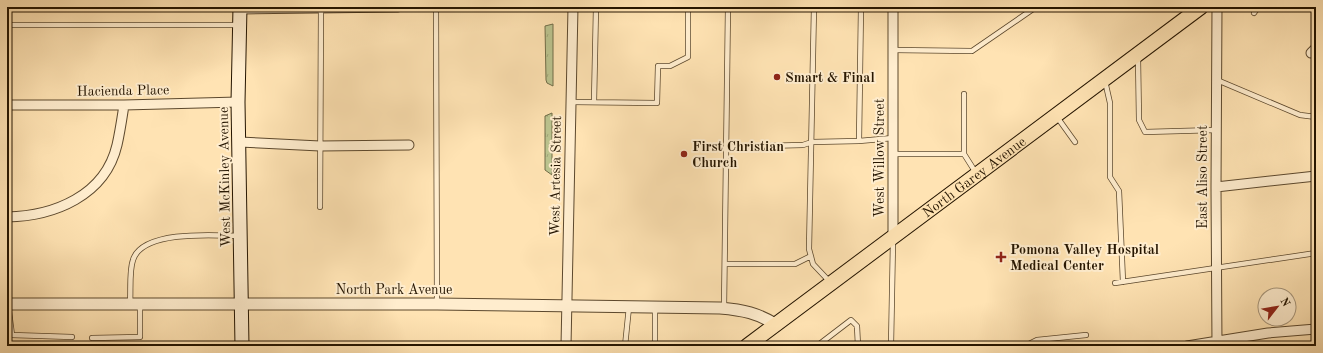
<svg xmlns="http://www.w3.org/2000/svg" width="1323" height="353" font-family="'Old Standard TT',serif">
<defs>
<pattern id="grass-tufts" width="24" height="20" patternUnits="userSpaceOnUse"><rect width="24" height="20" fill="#bcc590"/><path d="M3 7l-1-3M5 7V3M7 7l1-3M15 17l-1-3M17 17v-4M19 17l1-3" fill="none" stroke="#a1a87a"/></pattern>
</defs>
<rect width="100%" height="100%" fill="#ffe3b3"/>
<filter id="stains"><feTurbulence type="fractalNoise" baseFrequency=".005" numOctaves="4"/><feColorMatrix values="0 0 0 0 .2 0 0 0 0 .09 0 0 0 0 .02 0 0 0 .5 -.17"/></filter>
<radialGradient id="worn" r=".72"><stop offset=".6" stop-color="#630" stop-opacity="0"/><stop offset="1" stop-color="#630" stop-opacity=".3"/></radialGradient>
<!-- grass -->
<path fill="url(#grass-tufts)" stroke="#706d48" d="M553 24V86L547 83 546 80 545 26Z
M552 113V175L545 170V116Z"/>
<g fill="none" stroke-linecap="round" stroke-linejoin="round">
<!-- service casing -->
<g stroke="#5c482d" stroke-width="6">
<path id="service" d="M436 7 437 303
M814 7 809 249 813 264 830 282
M1254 13 1258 7
M7 25H238
M893 50 972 51 1036 7
M1138 58 1139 120 1145 132 1216 130
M1217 80 1300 115 1316 117
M1105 81 1110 103V177L1119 191 1123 282
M964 94V154L976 173
M571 102 657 103 658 66H670L688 57V7
M594 102 596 7
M1057 117 1075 142
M859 141 893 138
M726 147 803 145 812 142 859 141 861 7
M893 154H964
M320 207 321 7
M725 264H795L811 256
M1115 283 1316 253
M130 303C131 291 129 271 133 260 142 230 214 235 239 236
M8 304 12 335 72 337
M724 308 728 7
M92 338 140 337V305
M625 346 629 307
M655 346V308
M817 346 851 320 857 326 858 346
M891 346 893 241
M1025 346 1037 340 1086 335"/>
</g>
<!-- minor casing -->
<g stroke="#5c482d" stroke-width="11">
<path id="minor" d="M240 9 398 7
M1311 53 1316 48
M7 105H124L238 102
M239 142 320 146 409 145
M1216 187 1316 176
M7 217C54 216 105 196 117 145 120 132 122 118 124 105
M893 238V7
M566 346 573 7
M1187 346 1268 333 1316 329
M1217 346 1216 187 1217 7"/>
</g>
<!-- tertiary casing -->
<g stroke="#5c482d" stroke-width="13">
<path id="tertiary" d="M7 304H437L720 308C744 310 757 313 777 325"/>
</g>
<!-- secondary casing -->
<g stroke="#251500" stroke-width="15">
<path id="secondary" d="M240 7 238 102 242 346"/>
</g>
<!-- primary casing -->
<g stroke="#251500" stroke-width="16">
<g id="primary">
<path id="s1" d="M747 346 1201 7"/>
</g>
</g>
<!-- service -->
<use href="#service" stroke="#ffedce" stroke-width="4.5"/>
<!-- minor -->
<use href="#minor" stroke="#ffedce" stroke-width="9"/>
<!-- tertiary -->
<use href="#tertiary" stroke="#ffedce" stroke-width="11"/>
<!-- secondary -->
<use href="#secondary" stroke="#ffedce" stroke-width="13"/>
<!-- primary -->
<use href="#primary" stroke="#ffe3b3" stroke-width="14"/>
</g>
<!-- markers -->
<g fill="#8f2418" stroke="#ffedce" stroke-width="1.5">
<circle cx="777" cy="77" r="4"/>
<circle cx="684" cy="154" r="4"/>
<path d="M999 251h4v4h4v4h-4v4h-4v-4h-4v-4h4z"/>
</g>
<g text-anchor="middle" stroke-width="4" stroke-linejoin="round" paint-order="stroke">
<!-- poi labels -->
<g font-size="14" font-weight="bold" fill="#251500" stroke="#ffedce" text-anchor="start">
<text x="785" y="82">Smart &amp; Final</text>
<text x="692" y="151">First Christian<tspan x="692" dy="16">Church</tspan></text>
<text x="1010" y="254">Pomona Valley Hospital<tspan x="1010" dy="16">Medical Center</tspan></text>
</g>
<!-- street labels -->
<g font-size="14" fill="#251500" stroke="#ffedce">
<text transform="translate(123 90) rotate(-1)" y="5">Hacienda Place</text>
<text transform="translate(879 158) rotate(-90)" y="5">West Willow Street</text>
<text transform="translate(555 176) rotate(-89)" y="5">West Artesia Street</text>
<text transform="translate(224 177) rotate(-91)" y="5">West McKinley Avenue</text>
<text dy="5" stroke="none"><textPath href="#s1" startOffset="283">North Garey Avenue</textPath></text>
<text transform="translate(1202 177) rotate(-90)" y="5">East Aliso Street</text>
<text x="394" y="294">North Park Avenue</text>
</g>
</g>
<!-- margin -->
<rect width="1323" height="353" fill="none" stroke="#ffe3b3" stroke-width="24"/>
<rect x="8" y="8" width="1307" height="337" fill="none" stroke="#251500" stroke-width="2"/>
<rect x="12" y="12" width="1299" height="329" fill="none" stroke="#251500"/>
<!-- north arrow -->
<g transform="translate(1277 307) rotate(59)"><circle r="19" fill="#ffedce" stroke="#a8977c"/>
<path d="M0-3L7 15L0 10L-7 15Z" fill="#8f2418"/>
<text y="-6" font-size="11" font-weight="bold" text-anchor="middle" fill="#251500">N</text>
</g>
<rect width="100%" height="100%" filter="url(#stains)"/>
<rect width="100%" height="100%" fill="url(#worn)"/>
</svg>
